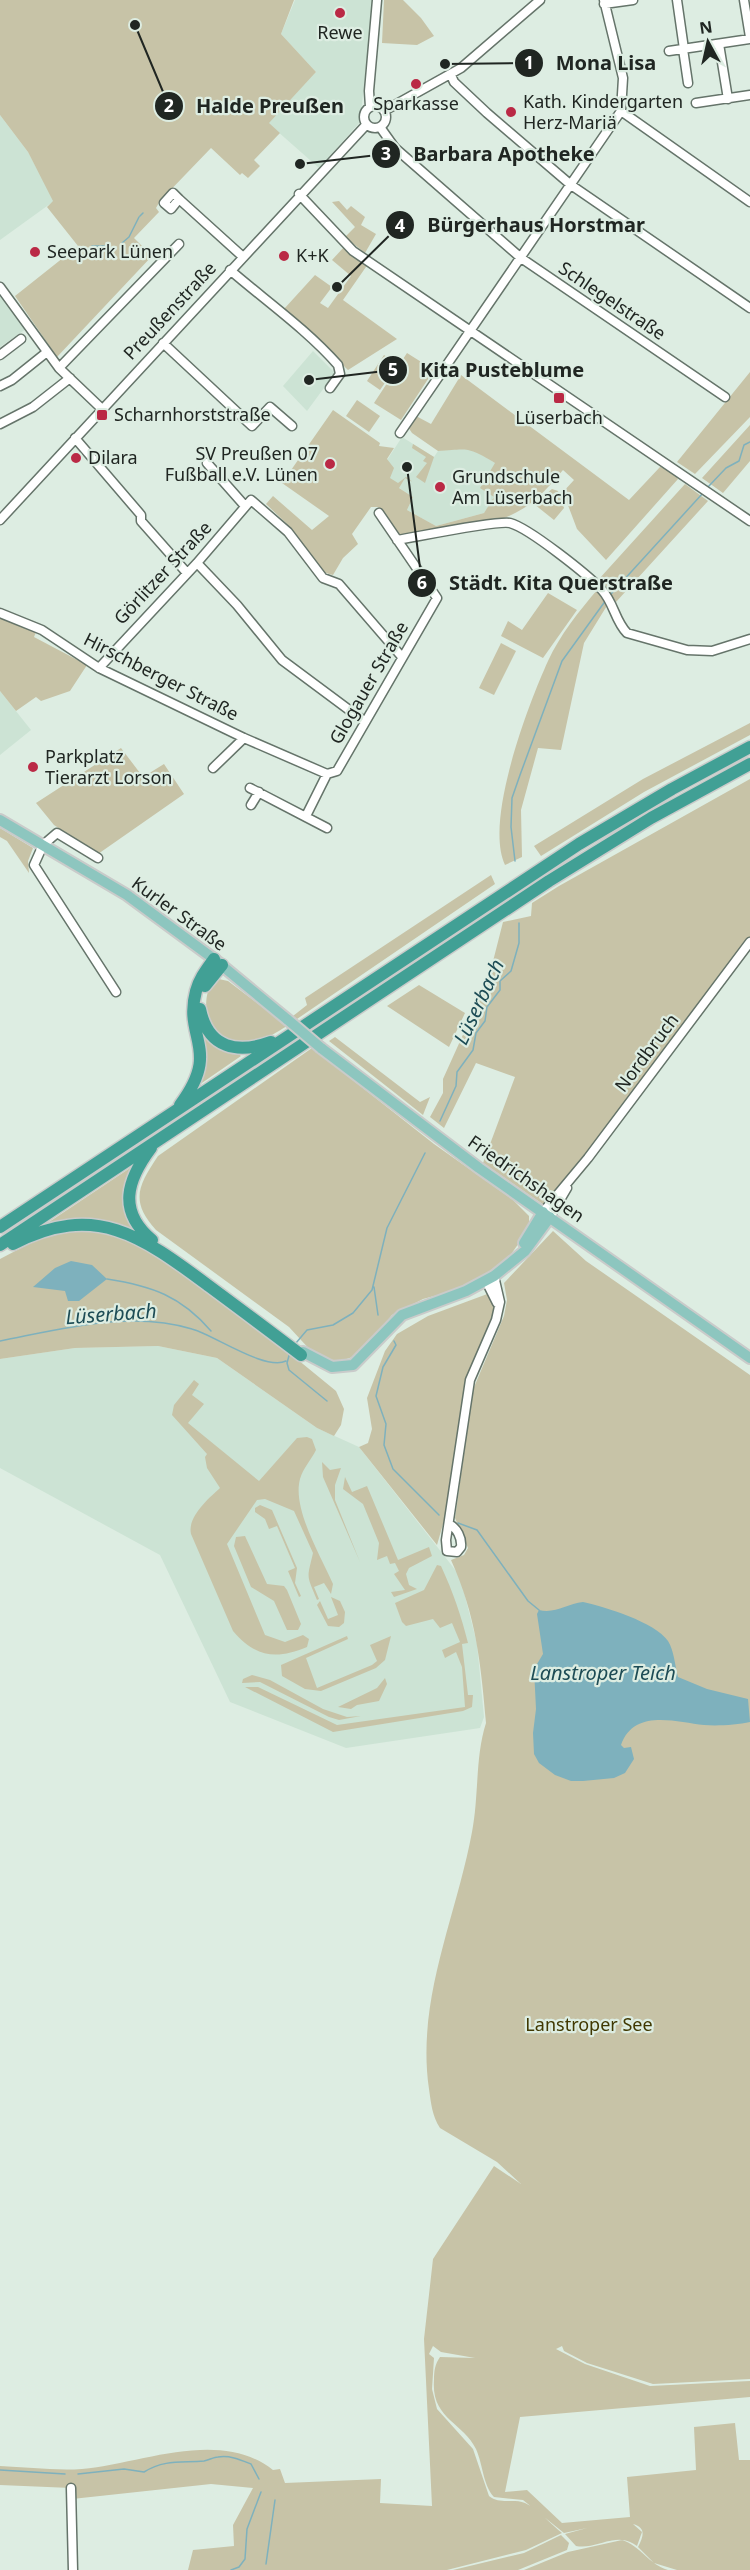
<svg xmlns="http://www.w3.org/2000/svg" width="750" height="2570" font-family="'Noto Sans',sans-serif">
<rect width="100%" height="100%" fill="#ddede2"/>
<!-- built -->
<path fill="#cce3d4" d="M295 0H373L360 122 319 168 268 123 316 72 281 34Z
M0 115 28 152 54 201 0 240Z
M0 293 26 329 0 347Z
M313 351 335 373 307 411 283 386Z
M402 437 434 457 438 451 461 447 474 450 495 463V497L484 513 436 526 407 510 413 497 378 474Z
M0 691 31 730 0 755Z
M158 1346 217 1358 317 1428 359 1447 460 1576 477 1644 484 1717 480 1728 346 1748 230 1702 160 1555 0 1468V1359L75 1348Z"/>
<!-- green -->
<path fill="#c7c3a7" d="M0 0H294L281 34 316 72 269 123 280 133 254 160 260 166 248 178 242 173 240 175 211 148 160 201 156 208 159 212 134 238 152 256 57 357 15 296 78 246 47 207 53 201 28 152 0 115Z
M384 0H403L421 18 434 36 417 45 382 43Z
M339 201 347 210 351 206 365 217 361 225 376 234 365 253 345 237 355 227 332 202Z
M344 247 368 264 343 300 397 339 348 370 284 309 315 275 332 287 320 303 328 308 351 276 332 260Z
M407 353 434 370 401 420 374 403Z
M384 355 398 364 380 390 367 381Z
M750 372V417L695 474 677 462Z
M461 375 629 500 660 467 672 469 678 479 606 560 577 529 563 492 574 480 563 470C555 479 547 489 538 497 502 531 445 530 398 536L378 507H371L352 534 358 544 343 558 333 575 322 572 287 524 266 504 273 496 312 530 329 516 282 483 333 410 380 443 379 446 394 448 387 459 394 468 390 478 398 483 406 477 413 482 405 478 399 488 413 497 407 510 436 526 484 513 494 497 480 488 495 463C467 446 468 449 438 451L412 433 408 427 416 416 431 424Z
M357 400 380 416 369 432 346 416Z
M750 425V461L723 493 702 478Z
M413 444 434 457 425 483 416 477 427 463 423 461 426 457 412 448Z
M685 484 708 501 616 602 599 579Z
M552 489 558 491 564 508 554 520 534 504Z
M598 589 608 604 584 643 561 750 538 748 521 810 522 857 505 865C484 821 528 705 548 661 560 635 579 611 598 589Z
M548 593 577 610 543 658 501 636 508 621 522 630Z
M0 617 36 632 34 637 87 665 70 691 41 701 36 697 16 711 0 691Z
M501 643 516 651 494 695 479 688Z
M750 723V735L644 792 541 856 534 846 643 779Z
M121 748 143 777 164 764 184 794 98 854 54 825 36 803Z
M750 779V941L621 1115 544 1205 483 1163 515 1077 476 1063 444 1128 430 1117 443 1093V1079L489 977 503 922 531 916 532 903 559 886Z
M0 828 33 848 28 861 29 873 7 841 0 837Z
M491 875 495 884 297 1019 293 1016 307 1005 305 998Z
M214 978 228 981 287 1026C272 1035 255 1047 236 1045 205 1040 199 1000 214 978Z
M419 985 465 1013 449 1047 387 1006Z
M198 996 199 1020 241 1056 196 1087Z
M335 1037 420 1102 430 1097 423 1115 329 1041Z
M312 1048 434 1144 513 1200 529 1216V1229L509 1257 481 1278 460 1289 423 1299 392 1315 359 1355 337 1362 313 1353 289 1327 156 1230C130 1201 138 1186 158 1156Z
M133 1166 130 1173 140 1234 40 1228Z
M76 1230 113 1234 156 1253 270 1337 336 1391 344 1409 341 1425 334 1436 317 1428 217 1358 158 1346 75 1348 0 1359V1259L40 1238Z
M553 1231 586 1261 750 1375V2379L653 2384 587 2363 564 2351 562 2346 556 2349 585 2364 650 2386 750 2381V2397L520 2417 505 2492 527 2490 562 2523 630 2517 627 2477 696 2470 694 2427 735 2423 739 2460H750V2570H677L654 2563 638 2547C643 2537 647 2528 633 2524L642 2532 637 2546C616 2530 598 2550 576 2546L565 2534 587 2528 564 2533 523 2500 494 2497C483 2485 483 2465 476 2449 463 2422 431 2419 434 2380 434 2371 435 2364 440 2357L475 2358 441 2352 433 2346 429 2354 434 2358 432 2389 437 2409 473 2449 489 2496C500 2505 513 2498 525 2503 539 2509 550 2524 562 2533L526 2550 447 2570H188L193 2550 234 2546 233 2525 253 2488 211 2484 72 2499 71 2488 0 2485V2466C27 2467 56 2471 82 2469 143 2463 220 2428 273 2470L280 2469 285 2483 381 2479 380 2503 432 2506 424 2339 433 2259 494 2166 521 2184 497 2162 440 2128C432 2116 431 2103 429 2089 416 2000 456 1918 472 1832 479 1797 475 1757 486 1723 481 1664 476 1615 451 1560L464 1555 468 1548 455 1518 459 1490 472 1392 504 1316 507 1300 504 1283Z
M490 1293 495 1309 466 1381 447 1510 437 1545 359 1447 368 1443 372 1429 367 1398 385 1351 397 1334 428 1316Z
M194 1380 199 1384 192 1395 204 1404 188 1423 259 1481 297 1438 307 1437 312 1439 316 1450C311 1460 303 1468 300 1479 292 1509 321 1556 333 1584L331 1594 324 1583 314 1587 319 1599 317 1600C306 1574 307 1579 313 1553L294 1511 265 1499 257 1500 227 1544 265 1635 285 1642 303 1635 309 1639 307 1647C276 1660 255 1657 233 1631L191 1534C187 1517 209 1498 220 1488L207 1468 205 1457 207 1454 172 1415 174 1405Z
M322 1462 330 1470 341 1468 335 1485V1500L360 1562 323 1477Z
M345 1477 352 1492 367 1486 398 1560 429 1547 432 1556 409 1568 406 1574 409 1585 417 1589 394 1597 391 1592 405 1590 394 1574 399 1571 395 1563 390 1564 387 1556 377 1560 379 1543 363 1504 343 1489Z
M260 1505 272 1510 297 1568 295 1583 301 1596 299 1597 288 1571 295 1568 277 1526 269 1529 265 1519 255 1512V1508Z
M245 1536 267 1584 284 1586 287 1590 301 1624 298 1630H287L274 1601 251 1587 234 1546 236 1537Z
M437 1565 441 1566C453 1592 461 1615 468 1643L462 1644 468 1695H473L472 1707 463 1711 333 1732 245 1687H258L337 1725 465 1707 462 1667 456 1652 445 1658 442 1650 460 1642 452 1623 440 1628 433 1619 406 1626 402 1622 395 1603 424 1590Z
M331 1597 340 1601 345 1612 344 1623 339 1627 328 1626 317 1605 320 1601 328 1619 338 1615Z
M347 1636 348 1639 306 1658 317 1688 372 1665 377 1661 370 1645 391 1636 385 1660 376 1668 321 1691 305 1689 282 1676 281 1665Z
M252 1675 270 1680 323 1709 347 1717 361 1716 339 1720 329 1717 260 1682 242 1683 243 1679Z
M385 1678 387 1684 379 1701 357 1705 351 1709 338 1707 377 1688Z
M561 2535 569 2543 567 2550 518 2570H453L524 2553Z
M622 2540C641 2546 648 2564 668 2570H524L568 2552Z"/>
<!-- water -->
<path fill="#7eb1bd" d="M71 1261 92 1265 107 1279 79 1301H68L65 1291 33 1287 55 1268Z
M583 1602C605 1607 655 1622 668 1641 674 1650 675 1666 678 1677L707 1689 748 1699 750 1722C737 1725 717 1726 704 1725 676 1722 634 1708 621 1745L624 1748 631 1747 634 1759 625 1773 614 1778 583 1781H571L555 1775 539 1763 534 1754 533 1733 536 1709 534 1669 543 1654 537 1614 539 1610C555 1614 567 1604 583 1602Z"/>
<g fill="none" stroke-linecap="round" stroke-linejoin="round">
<!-- stream -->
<path stroke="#7eb1bd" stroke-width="1.5" d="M140 216 143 213
M122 243 129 237 139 217
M92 246H108
M708 487 726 468 739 461 744 445 750 442
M611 594 703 493
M515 861 511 827 512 798 520 775 562 661 606 600
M440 1121 456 1086 457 1072 473 1050 476 1033 485 1021 487 1007 500 990V981L511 971 519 943V923
M107 1279C152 1286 181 1296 211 1331
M374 1287 378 1315
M0 1341C62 1329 130 1310 192 1329 214 1335 265 1371 286 1361
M394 1341 396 1345 383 1367 376 1396 386 1424 384 1445 393 1469 439 1515
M296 1343 307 1330 333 1325 353 1313 372 1290 387 1228 425 1153
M290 1352 287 1363 289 1370 327 1401
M458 1523 477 1530 528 1601 539 1610
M0 2470 65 2474
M78 2474 124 2469 144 2472C165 2459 182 2463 204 2461 209 2460 214 2457 218 2457 230 2455 241 2460 251 2464L259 2479
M266 2564 275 2500
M231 2570 239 2567 245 2559 247 2529 261 2492"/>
<!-- minor casing -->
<g stroke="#65746a" stroke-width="11">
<path id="minor" d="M677 0 684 49
M744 0 750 37
M604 4 633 0
M719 44 728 99
M683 49 688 83
M669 51 750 39
M451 75 454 82 487 113 571 185 750 308
M696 103 750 95
M364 117a11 11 0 1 1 22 0a11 11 0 1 1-22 0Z
M370 107 369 91 377 0
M384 111 461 68 540 0
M621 111 750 202
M380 127 395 148 521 258 725 397
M299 194 353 251 750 521
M179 199 173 193 164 203 171 209 179 199 242 256
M230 270C266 301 306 329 338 365L340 374 330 388
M0 287 59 368 102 409
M163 343 252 426 270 407 292 426
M0 355 21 339
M59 368 179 244
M0 386 12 380 47 352
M0 424 33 407 70 378
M400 433 621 111 623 78 604 0
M75 438 141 515V521L187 573
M207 463 245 506
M0 520 366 125
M397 540C416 537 498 520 510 523 529 528 588 575 602 590 614 603 615 621 627 633L687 650 712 651 750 639
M197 563 237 605 282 660 364 721
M0 613 42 630 99 668 244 738 327 774
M99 668 197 563 251 500 288 532 323 578 339 584 402 657
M213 768 244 738
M327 774 337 771 437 598 379 513
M250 788 327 828
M251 805 259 792
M306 816 327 774
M98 858 57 833 43 845 34 865 116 992
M543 1212 588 1158 750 942
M550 1217 567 1188
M486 1281 497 1303
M449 1524C457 1528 462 1538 461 1547L457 1552 447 1551 446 1540 470 1380 496 1320 500 1302 494 1276
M71 2488 73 2570"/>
</g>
<!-- major casing -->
<g stroke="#c9cbca" stroke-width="14">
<path id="major" d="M0 820 127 895 214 959 288 1020
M321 1048 479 1168 750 1358
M524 1243 543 1212
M303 1352 332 1367 353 1365 402 1315 466 1291 494 1276 525 1251 550 1217"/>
</g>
<!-- highway casing -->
<g stroke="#c9cbca" stroke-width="15">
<path id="highway" d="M205 986 222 965
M200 1009C208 1049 238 1054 271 1042
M180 1105C222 1049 183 1039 196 991 199 979 207 969 214 959
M151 1148C127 1180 117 1211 152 1240
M0 1227 579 844 672 789 750 747
M13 1244C96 1201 143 1237 209 1286 240 1309 271 1332 301 1355
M0 1245 549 881 651 818 750 764"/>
</g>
<!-- minor -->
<use href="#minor" stroke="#fff" stroke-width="8"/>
<!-- major -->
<use href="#major" stroke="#8dc6bf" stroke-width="10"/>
<!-- highway -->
<use href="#highway" stroke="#41a095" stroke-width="12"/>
<!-- major-bridge casing -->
<g stroke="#c9cbca" stroke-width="14" stroke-linecap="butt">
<path id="major-bridge" d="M288 1020 321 1048"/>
</g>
<!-- major-bridge -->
<use href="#major-bridge" stroke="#8dc6bf" stroke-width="10"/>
</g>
<!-- markers -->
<g fill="#ba2945" stroke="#ddede2" stroke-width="2">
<circle cx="340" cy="13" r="6"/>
<circle cx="416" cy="84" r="6"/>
<circle cx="511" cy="112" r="6"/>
<circle cx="35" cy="252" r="6"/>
<circle cx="284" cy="256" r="6"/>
<rect x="553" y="392" width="12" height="12" rx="3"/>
<rect x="96" y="409" width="12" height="12" rx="3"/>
<circle cx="76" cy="458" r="6"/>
<circle cx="330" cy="464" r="6"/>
<circle cx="440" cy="487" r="6"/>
<circle cx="33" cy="767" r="6"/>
</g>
<g text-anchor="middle" stroke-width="4.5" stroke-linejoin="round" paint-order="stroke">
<!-- poi labels -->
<g font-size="18" fill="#202622" stroke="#ddede2" text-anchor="start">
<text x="340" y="39" text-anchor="middle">Rewe</text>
<text x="523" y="108">Kath. Kindergarten<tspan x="523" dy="21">Herz-Mariä</tspan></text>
<text x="416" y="110" text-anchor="middle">Sparkasse</text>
<text x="47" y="258">Seepark Lünen</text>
<text x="296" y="262">K+K</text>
<text x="114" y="421">Scharnhorststraße</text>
<text x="559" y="424" text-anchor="middle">Lüserbach</text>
<text x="318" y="460" text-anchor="end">SV Preußen 07<tspan x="318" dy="21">Fußball e.V. Lünen</tspan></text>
<text x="88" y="464">Dilara</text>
<text x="452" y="483">Grundschule<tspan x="452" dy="21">Am Lüserbach</tspan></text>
<text x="45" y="763">Parkplatz<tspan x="45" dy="21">Tierarzt Lorson</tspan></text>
</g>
<!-- street labels -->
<g font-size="18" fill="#202622" stroke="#ddede2">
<text transform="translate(612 301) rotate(34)" y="6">Schlegelstraße</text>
<text transform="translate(170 311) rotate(-47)" y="6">Preußenstraße</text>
<text transform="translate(163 573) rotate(-47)" y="6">Görlitzer Straße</text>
<text transform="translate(161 677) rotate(27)" y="6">Hirschberger Straße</text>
<text transform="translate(369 683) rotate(-60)" y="6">Glogauer Straße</text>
<text transform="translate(179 914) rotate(36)" y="6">Kurler Straße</text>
<text transform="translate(647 1053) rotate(-53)" y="6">Nordbruch</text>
<text transform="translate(526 1179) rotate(35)" y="6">Friedrichshagen</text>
</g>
<!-- park labels -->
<g font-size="18" fill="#403801" stroke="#ddede2">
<text x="589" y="2031">Lanstroper See</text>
</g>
<!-- water labels -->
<g font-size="20" font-style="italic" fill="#1d4c55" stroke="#ddede2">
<text transform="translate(479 1002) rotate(-65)" y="7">Lüserbach</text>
<text transform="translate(111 1314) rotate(-4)" y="7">Lüserbach</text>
<text x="603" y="1680">Lanstroper Teich</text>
</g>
</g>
<!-- callouts -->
<path fill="none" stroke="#202622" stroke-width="2" d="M445 64L529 63M135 25L169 106M300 164L386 154M337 287L400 225M309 380L393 370M407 467L422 583"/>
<g fill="#202622" stroke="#ddede2" stroke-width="2">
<circle cx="445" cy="64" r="6"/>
<circle cx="135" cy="25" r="6"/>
<circle cx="300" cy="164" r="6"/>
<circle cx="337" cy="287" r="6"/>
<circle cx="309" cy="380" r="6"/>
<circle cx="407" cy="467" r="6"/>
<circle cx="529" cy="63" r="15"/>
<circle cx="169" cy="106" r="15"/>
<circle cx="386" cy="154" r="15"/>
<circle cx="400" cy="225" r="15"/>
<circle cx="393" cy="370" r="15"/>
<circle cx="422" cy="583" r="15"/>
</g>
<g font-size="18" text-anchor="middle" font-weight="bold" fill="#fff">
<text x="529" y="69">1</text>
<text x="169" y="112">2</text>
<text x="386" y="160">3</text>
<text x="400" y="232">4</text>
<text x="393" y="376">5</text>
<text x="422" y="589">6</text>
</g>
<g font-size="20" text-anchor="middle" font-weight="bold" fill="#202622" stroke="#ddede2" stroke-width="4.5" stroke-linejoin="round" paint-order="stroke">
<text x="606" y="70">Mona Lisa</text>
<text x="270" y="113">Halde Preußen</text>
<text x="504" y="161">Barbara Apotheke</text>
<text x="536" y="232">Bürgerhaus Horstmar</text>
<text x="502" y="377">Kita Pusteblume</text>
<text x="561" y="590">Städt. Kita Querstraße</text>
</g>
<!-- north arrow -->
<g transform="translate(708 42) rotate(352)" stroke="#ddede2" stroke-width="4.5" paint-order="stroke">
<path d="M0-4.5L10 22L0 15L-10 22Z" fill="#202622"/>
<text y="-9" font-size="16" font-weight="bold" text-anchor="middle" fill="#202622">N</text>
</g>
</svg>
